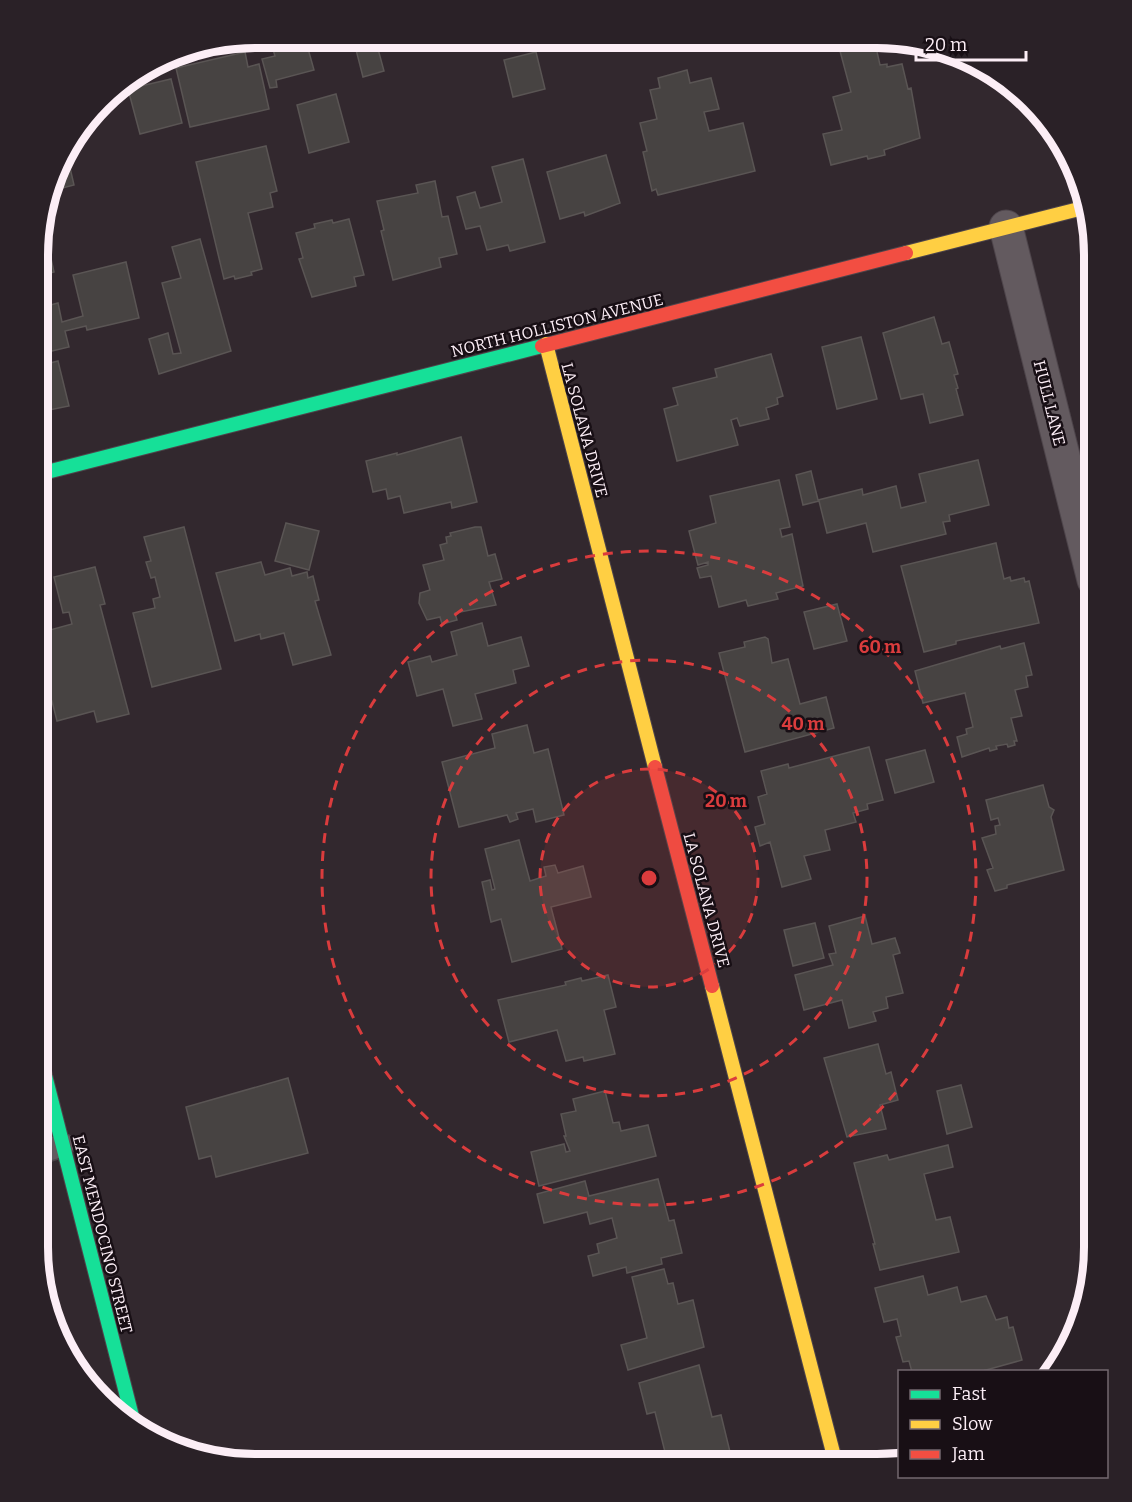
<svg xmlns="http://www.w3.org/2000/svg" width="1132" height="1502" font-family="Bitter,serif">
<rect width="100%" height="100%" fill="#32282e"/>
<!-- building -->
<path fill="#474342" stroke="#5a5554" stroke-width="1.5" d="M300 38H305L314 70 276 80 277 87 270 88 262 59 275 56 272 46Z
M353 38H375L384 71 363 77Z
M875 43 880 65 887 64V67L902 64 908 89 911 88 920 138 884 150 885 155 868 159 867 156 831 165 823 134 842 130 833 97 851 92 840 51Z
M245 52 248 67 259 64 269 109 190 127 176 68Z
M536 52 545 89 513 97 504 60Z
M687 70 690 83 711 78 719 109 704 112 709 131 743 123 755 171 658 195 656 189 652 191 643 152 647 151 640 123 657 119 650 90 660 88 658 78Z
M171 79 182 123 140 134 128 89Z
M336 94 349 142 309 153 297 105Z
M1018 94 1032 111 1024 113Z
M266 146 277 191 270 193 273 207 248 213 262 269 251 272 252 275 235 279 234 276 224 279 196 162Z
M606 155 620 203 585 216 584 212 560 219 547 172Z
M68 159 74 185 51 191 62 161Z
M523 159 545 242 510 251 508 245 487 250 480 226 466 229 457 197 475 192 480 208 502 202 492 167Z
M435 181 442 217 448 216 457 254 439 258 441 267 393 280 381 231 384 230 377 201 418 193 416 185Z
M349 219 364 275 354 277 356 286 312 297 299 259 303 258 296 233 315 228 314 224 332 220 333 223Z
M200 239 231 351 159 374 149 339 168 333 173 354 181 353 162 283 181 278 172 247Z
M48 245 54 272 39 276V248Z
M126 262 139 318 87 330 86 326 65 331 69 347 39 354V308L58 303 62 322 83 316 73 275Z
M934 317 942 344 949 342 958 374 954 375 958 388 956 389 963 415 930 423 923 394 901 399 883 333Z
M861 337 877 399 837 409 822 347Z
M39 354 42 365 58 361 69 406 39 412Z
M771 354 783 396 777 398 778 404 766 408 769 419 740 426 737 418 731 420 738 445 677 461 664 409 678 405 673 388 717 377 715 369Z
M461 437 477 502 452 508 451 502 404 513 400 496 388 499 386 489 373 492 366 461 397 453V455Z
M978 460 989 505 949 515 950 521 943 522 946 534 873 552 866 523 827 533 819 501 803 505 796 475 811 471 818 500 862 489 863 495 896 486 901 508 926 502 919 474Z
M779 480 790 527 780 529 782 537 792 534 803 586 776 593 778 599 748 606 746 600 719 607 711 576 700 578 697 568 708 565V562L698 565 689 531 716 523 710 496Z
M286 523 319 531 309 570 275 561Z
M184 527 221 669 152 687 133 613 155 608 153 599 160 597 155 577 151 578 146 562 151 561 144 537Z
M475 527H481L488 556 495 554 502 579 489 582 496 605 455 613 457 620 442 624 440 617 427 620 419 603 420 593 430 590 423 565 444 560 440 545 447 543 446 537 451 536 450 533Z
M996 543 1004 579 1010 577 1011 581 1024 578 1025 582 1029 581 1039 623 956 641V644L924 652 901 566Z
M261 562 265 575 290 568 292 576 307 572 308 578 313 576 319 600 315 601 331 655 293 665 284 633 261 639 260 634 235 641 216 573Z
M95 567 105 604 100 605 129 714 97 722 94 711 57 721 52 701 39 704V633L72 624 69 612 63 613 54 577Z
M837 604 847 641 814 649 804 612Z
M482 623 488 646 521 637 529 666 513 670 516 683 475 694 482 719 453 726 443 689 417 696 408 662 430 656 432 662 457 655 451 632Z
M765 637 768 639 772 663 788 659 800 704 826 697 834 728 745 752 719 653 745 647 744 642Z
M1024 643 1032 675 1026 676 1028 687 1015 690 1022 716 1011 718 1017 741H1014L1015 745 1008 747 1007 744 996 746 997 749 990 751 989 748 962 757 957 737 967 734 966 729 973 727 965 693 923 703 915 671 1000 646 1001 649Z
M527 725 534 753 548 749 564 815 536 822 533 809 516 813 518 819 510 822 507 815 459 827 442 762 495 748 492 734Z
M869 747 883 800 867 804 868 809 853 813 856 822 825 830 830 850 804 856 811 879 782 887 770 842 760 846 755 827 765 824 758 797 767 794 761 771 788 764 789 768Z
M925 750 934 782 895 793 886 760Z
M1043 785 1049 807 1054 810 1051 817 1064 870 1007 885V888L995 891 987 870 993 868 982 838 996 834 995 826 1000 825 998 818 991 820 986 800Z
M519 840 530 881 546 876 544 867 555 865 558 873 583 866 591 897 551 907 562 949 512 962 501 919 491 922 482 882 490 880 492 890 495 889 485 849Z
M865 916 872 944 895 938 900 953 893 955 903 993 886 997 888 1008 873 1012 876 1021 849 1028 842 1000 804 1010 795 975 833 965 829 954 836 953 829 926Z
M815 923 824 958 793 966 784 930Z
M608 975 616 1007 604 1010 615 1054 584 1061 583 1057 566 1061 557 1030 509 1042 498 1000 566 985 565 982 581 978 582 981Z
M878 1044 886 1074 891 1072 898 1100 880 1105 886 1129 847 1137 824 1058Z
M288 1078 308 1153 216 1177 211 1156 199 1159 186 1107Z
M961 1085 972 1127 947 1134 937 1091Z
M605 1091 613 1123 619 1122 621 1131 648 1125 656 1156 539 1186 531 1152 564 1144 566 1152 570 1151 564 1136H566L561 1114 576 1111 573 1099Z
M948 1145 953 1167 924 1174 936 1220 950 1217 959 1252 880 1270 873 1244H875L854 1163 887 1155 889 1160Z
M658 1179 669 1221 674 1220 682 1253 661 1258 662 1264 627 1273 626 1267 593 1276 588 1256 599 1253 597 1244 617 1238 612 1218 590 1224 587 1212 544 1223 537 1194 585 1181 589 1196Z
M664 1269 668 1284 673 1283 678 1304 693 1300 704 1347 628 1370 621 1345 647 1338 632 1277Z
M923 1276 928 1295 957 1287 961 1302 986 1296 996 1320 1007 1317 1009 1328 1013 1327 1022 1360 979 1372H912L909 1361 903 1362 896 1337 901 1336 897 1319 884 1322 875 1288Z
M699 1365 712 1417 721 1415 730 1452 668 1464 655 1412 647 1414 639 1383Z"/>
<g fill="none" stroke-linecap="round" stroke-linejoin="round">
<!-- lane casing -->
<g stroke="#4e454b" stroke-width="25">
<path id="lane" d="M38 1153 63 1145"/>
</g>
<!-- street casing -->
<g stroke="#4e454b" stroke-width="35">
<path id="street" d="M1006 227 1094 580"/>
</g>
<!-- fast casing -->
<g stroke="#4e454b" stroke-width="16">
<path id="fast" d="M39 474 542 346
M38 1048 135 1428"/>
</g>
<!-- slow casing -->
<g stroke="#4e454b" stroke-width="16">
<path id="slow" d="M906 253 1083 208
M546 344 655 767
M712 986 836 1464"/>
</g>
<!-- jam casing -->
<g stroke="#4e454b" stroke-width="16">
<path id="jam" d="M542 346 906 253
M655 767 712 986"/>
</g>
<!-- lane -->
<use href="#lane" stroke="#635a5f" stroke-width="22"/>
<!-- street -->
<use href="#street" stroke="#635a5f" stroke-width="33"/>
<!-- fast -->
<use href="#fast" stroke="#16e098" stroke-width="14"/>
<!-- slow -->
<use href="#slow" stroke="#ffcf43" stroke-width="14"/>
<!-- jam -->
<use href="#jam" stroke="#f24e42" stroke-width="14"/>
</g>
<!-- distance rings -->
<circle cx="649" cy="878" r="109" fill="#da3c3d" fill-opacity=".12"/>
<g fill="none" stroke="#da3c3d" stroke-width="3" stroke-dasharray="10 8">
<circle cx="649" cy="878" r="109"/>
<circle cx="649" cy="878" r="218"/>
<circle cx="649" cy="878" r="327"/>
</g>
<g text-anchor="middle" stroke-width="5" stroke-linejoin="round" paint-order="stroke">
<!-- street labels -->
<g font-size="16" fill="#fceef6" stroke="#180f15">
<text transform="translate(557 325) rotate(-14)" y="6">NORTH HOLLISTON AVENUE</text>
<text transform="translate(1050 403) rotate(76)" y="6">HULL LANE</text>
<text transform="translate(585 430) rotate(75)" y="6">LA SOLANA DRIVE</text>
<text transform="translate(707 900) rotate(75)" y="6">LA SOLANA DRIVE</text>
<text transform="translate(103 1234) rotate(76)" y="6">EAST MENDOCINO STREET</text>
</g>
</g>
<!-- crop -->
<path d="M0 0H1132V1502H0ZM255 48H877A207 207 0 0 1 1084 255V1247A207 207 0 0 1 877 1454H255A207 207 0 0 1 48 1247V255A207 207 0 0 1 255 48Z" fill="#2a2127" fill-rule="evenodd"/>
<path fill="none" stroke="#fceef6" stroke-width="8" d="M255 48H877A207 207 0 0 1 1084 255V1247A207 207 0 0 1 877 1454H255A207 207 0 0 1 48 1247V255A207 207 0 0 1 255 48Z"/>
<circle cx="649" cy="878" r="9" fill="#da3c3d" stroke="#180f15" stroke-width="3"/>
<g font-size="18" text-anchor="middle" font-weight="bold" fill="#da3c3d" stroke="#180f15" stroke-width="5" stroke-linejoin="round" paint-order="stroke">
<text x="880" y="653">60 m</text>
<text x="803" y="730">40 m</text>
<text x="726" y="807">20 m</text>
</g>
<!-- legend -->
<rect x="898" y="1370" width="210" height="108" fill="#180f15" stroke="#73686f" stroke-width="1.5"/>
<rect x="910" y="1390" width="30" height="9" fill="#16e098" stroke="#73686f" stroke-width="1.5"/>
<text x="952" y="1400" font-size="18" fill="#fceef6">Fast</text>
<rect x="910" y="1420" width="30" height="9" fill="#ffcf43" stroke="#73686f" stroke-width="1.5"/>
<text x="952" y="1430" font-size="18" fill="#fceef6">Slow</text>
<rect x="910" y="1450" width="30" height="9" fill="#f24e42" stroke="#73686f" stroke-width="1.5"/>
<text x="952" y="1460" font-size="18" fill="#fceef6">Jam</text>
<!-- scale -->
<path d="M916 51v9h110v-9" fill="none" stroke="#fceef6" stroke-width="3"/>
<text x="925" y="51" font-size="18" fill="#fceef6" stroke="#180f15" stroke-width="4.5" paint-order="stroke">20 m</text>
</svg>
